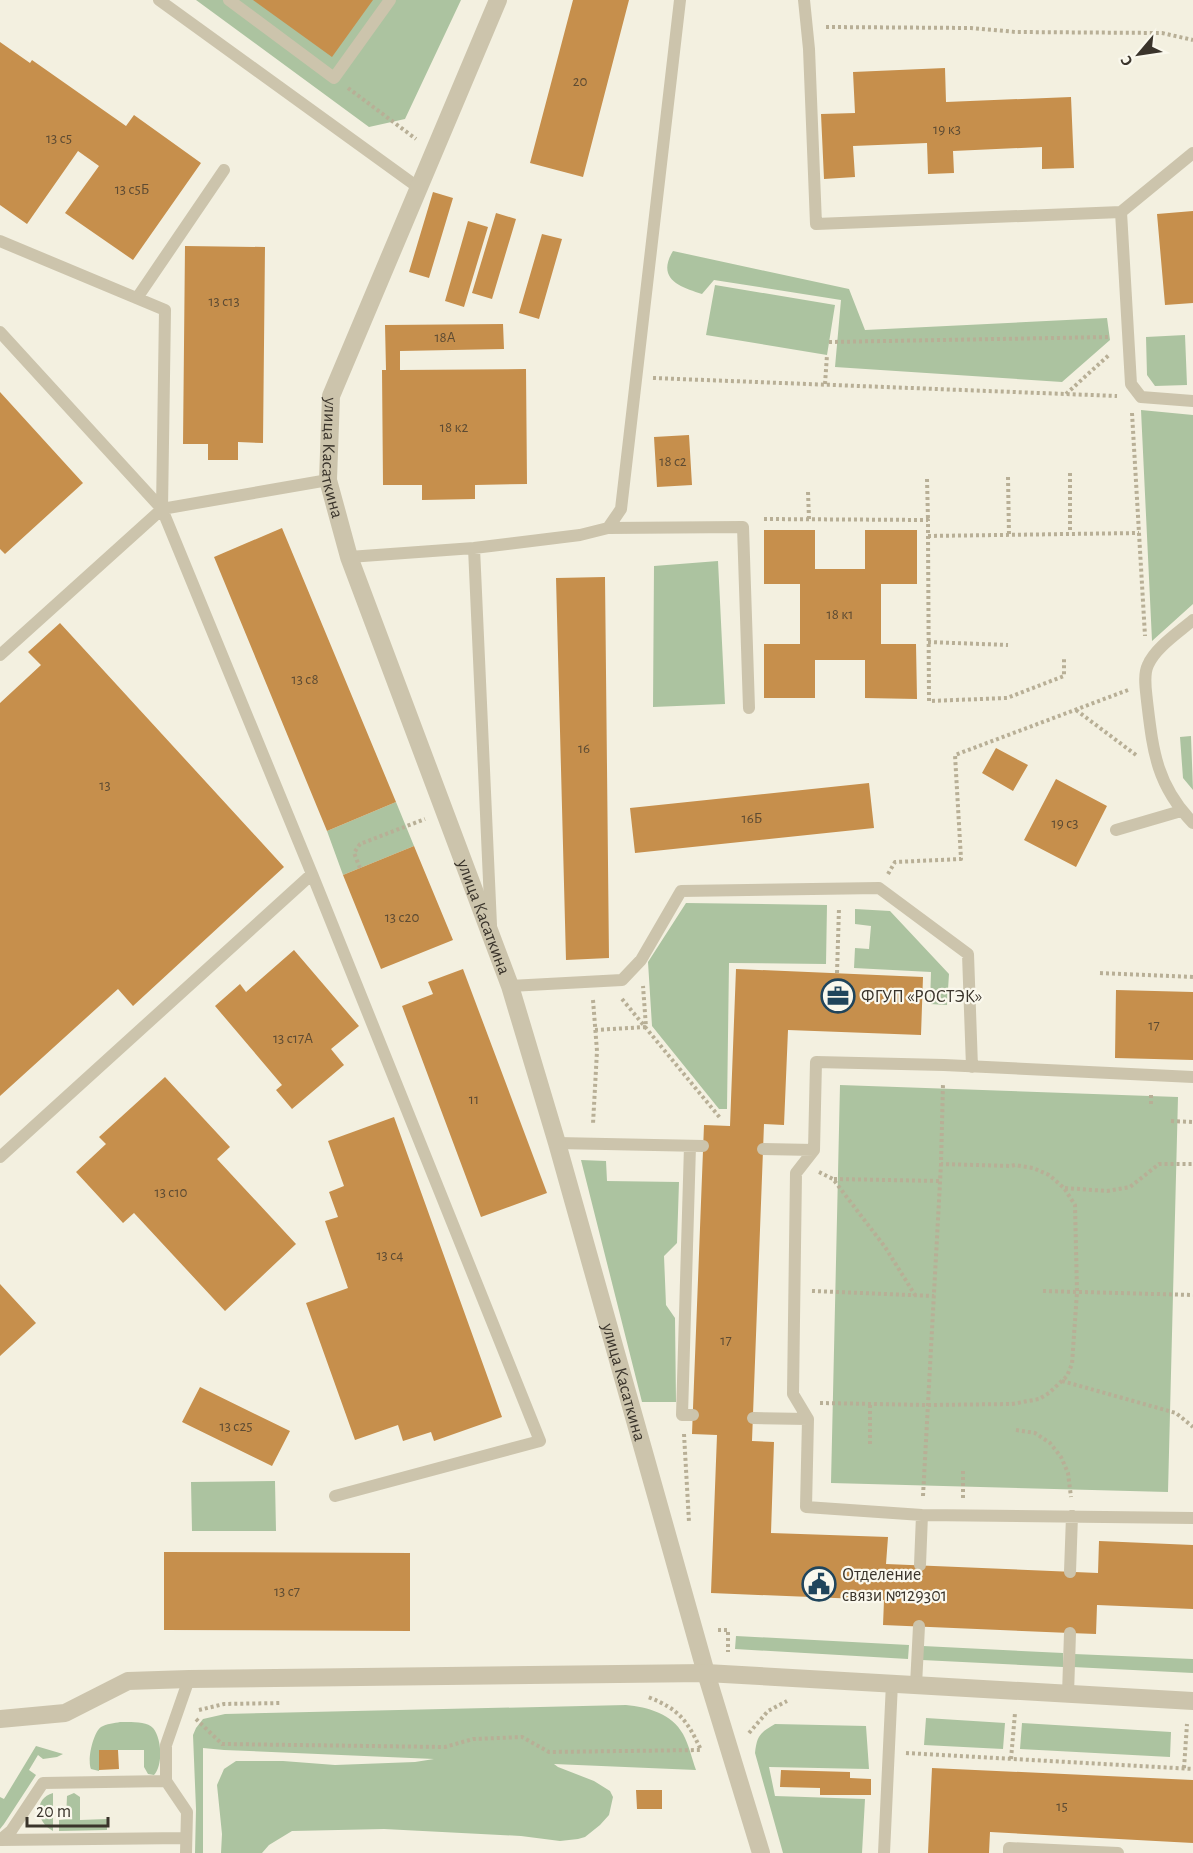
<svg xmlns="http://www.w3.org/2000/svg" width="1193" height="1853" font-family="'Alegreya Sans',sans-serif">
<rect width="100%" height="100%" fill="#f3f0e0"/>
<!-- green -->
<path fill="#acc3a0" d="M196 0H461L405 119 369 127Z
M673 251 849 289 865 330 1107 318 1110 340 1062 382 835 367 841 300 714 280 702 294C680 287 656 279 673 251Z
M715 285 835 305 827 355 706 335Z
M1185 335 1187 385 1155 386 1147 375 1146 337Z
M1141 410 1193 415V604L1152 641Z
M718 561 725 704 653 707 654 566Z
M1191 736 1193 790 1183 778 1180 737Z
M396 802 414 846 343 875 327 831Z
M686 903 827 905 826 964 729 963 727 1109H719L652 1026 648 962Z
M855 909 890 911 949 974 947 1005 930 1004 931 972 854 968 855 948 869 949 871 926 855 924Z
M840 1085 1178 1097 1168 1492 831 1483Z
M581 1160 606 1161 607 1181 679 1182 677 1243 664 1256 666 1305 675 1318 676 1402H642Z
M275 1481 276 1531H192L191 1482Z
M736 1636 909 1645 908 1659 735 1649Z
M923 1646 1063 1653V1667L922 1660Z
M1074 1654 1193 1659V1673L1073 1667Z
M626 1705C648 1707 672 1714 683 1734 689 1745 692 1759 696 1770L554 1764 558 1767 594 1781 610 1791 613 1797 609 1815 600 1825 585 1837 578 1839 560 1841 521 1836 384 1829 292 1831 269 1845 262 1853H221L222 1834 217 1785 224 1769 236 1761H283L335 1765 415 1762 434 1759 224 1750 203 1748V1853H195L196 1809 193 1735 196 1728 203 1719 225 1714Z
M926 1718 1005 1723 1003 1749 924 1745Z
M120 1722C130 1722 147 1721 153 1728 162 1739 163 1765 154 1775L148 1774 144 1767V1750H100L99 1771 91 1769C87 1760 93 1733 101 1727 106 1724 115 1723 120 1722Z
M1022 1723 1171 1732 1170 1757 1020 1749Z
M775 1724 866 1726 869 1769 769 1767 775 1796 865 1799 862 1853H783L755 1753C757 1735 760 1733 775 1724Z
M36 1746 63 1754 57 1757 43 1759 38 1755 29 1770 36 1775 4 1824 0 1829V1797L4 1799Z
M53 1793V1831C36 1822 33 1799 53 1793Z
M74 1793 80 1797V1820L107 1819V1830L59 1831V1820L66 1819 67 1796Z"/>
<!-- building -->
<path fill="#c68f4c" d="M253 0H373L332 57Z
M573 0H629L583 177 530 163Z
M0 42 30 63 32 60 126 126 134 115 201 163 133 260 65 213 99 166 78 151 27 224 0 205Z
M945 68 946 102 1071 97 1074 168 1042 169V147L953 151 954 173 928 174 927 143 853 146 855 177 824 179 821 114 855 113 853 72Z
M433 192 453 198 429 278 409 272Z
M1193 211V303L1165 305 1157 214Z
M496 213 516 219 492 299 472 293Z
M468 221 488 227 464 307 445 301Z
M542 234 562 239 539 319 519 313Z
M185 246 265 247 263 443 238 442V460H208V444H183Z
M503 324 504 349 400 351V370L526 369 527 484 475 485V499L422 500V485H383L382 370H386L385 325Z
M0 392 83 483 5 554 0 549Z
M689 435 692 485 657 487 654 437Z
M282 528 396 802 327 831 214 557Z
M764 530H815V569H865V530H917V584H881V644H916L917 699 865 698V660H815V698H764V644H800V584H764Z
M605 577 609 958 566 960 556 578Z
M60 623 284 867 133 1006 118 989 0 1096V703L41 665 28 652Z
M996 748 1028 765 1013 791 982 773Z
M1056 779 1107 806 1076 867 1024 840Z
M869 783 874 828 635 853 630 808Z
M414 846 453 940 381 969 343 875Z
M294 950 359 1026 331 1049 344 1065 292 1109 276 1090 282 1085 215 1006 240 984 246 992Z
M463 969 547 1193 481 1217 402 1006 433 994 428 982Z
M736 969 923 977 921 1035 788 1030 784 1125 764 1124 752 1441 774 1442 771 1533 888 1537 886 1564 1098 1573 1099 1541 1193 1545V1609L1097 1605 1096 1634 1070 1633 883 1625 884 1600 711 1593 717 1435 692 1434 704 1125 730 1126Z
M1116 990 1193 992V1060L1115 1058Z
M165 1077 230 1147 217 1159 296 1244 225 1311 134 1213 123 1223 76 1172 106 1144 99 1137Z
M394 1117 502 1417 434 1441 431 1432 403 1441 398 1425 355 1440 306 1303 348 1288 325 1221 338 1217 329 1192 344 1186 328 1141Z
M0 1284 36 1323 0 1356Z
M200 1387 290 1431 272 1466 182 1422Z
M164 1552 410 1553V1631L164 1630Z
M99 1750H118L119 1769 99 1770Z
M932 1768 1193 1780V1843L990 1832 989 1853H928Z
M781 1770 850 1772V1778L871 1779V1795H820V1788L780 1787Z
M636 1790H662V1809H637Z"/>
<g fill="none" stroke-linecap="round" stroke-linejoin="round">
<!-- path -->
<path stroke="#b8af96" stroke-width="4" stroke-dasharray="3 3" stroke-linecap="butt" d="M826 27 971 28 1016 32 1162 33 1193 40
M348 88 416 139
M829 342 1110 337
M653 378 1117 396
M825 384 827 355
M1066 394 1110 354
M1132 413 1145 636
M1070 473V533
M1008 477 1009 535
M927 479 928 520
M808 492 809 519
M764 519 928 520V536L1139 533
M928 536 929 701 1007 698 1064 676V657
M928 642 1008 645
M1076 710 1136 755
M360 868 354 853 360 844 425 819
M888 874 895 862 961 859 955 755 1128 690
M837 973 839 908
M1100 973 1193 977
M622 999 721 1119
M593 1000 597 1051 593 1124
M595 1030 646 1027 643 986
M1151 1104V1093
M1171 1121 1193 1122
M819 1172 833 1179 885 1247 915 1295
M834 1179 940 1181
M1065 1188 1107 1191 1130 1187 1159 1164H1193
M812 1291 934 1296
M1043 1291 1193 1295
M1062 1381 1176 1413 1193 1427
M820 1403 928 1405 1012 1404 1039 1399 1049 1393 1067 1376 1072 1364 1077 1292 1075 1205 1064 1188 1049 1175 1033 1168 1015 1165 1011 1166 941 1164 943 1084
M1016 1430 1035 1433 1050 1443 1061 1457 1068 1473 1071 1497
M684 1434 689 1522
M870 1444V1405
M923 1496 941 1164
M963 1498V1469
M718 1630H728V1652
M199 1710 224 1704 281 1703
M196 1719 222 1744 445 1747 473 1739 522 1737 549 1752 701 1750C687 1720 679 1709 648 1697
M749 1733 768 1711 787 1701
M906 1753 1193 1769
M1011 1759 1015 1713
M1184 1768 1187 1724"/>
<!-- lane -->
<path stroke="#ccc4ac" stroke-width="12" d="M159 0 419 188
M229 0 334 78 390 0
M804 0 809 49 816 224 1121 212
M1193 153 1121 212 1131 384 1141 397 1193 401
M0 241 165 310 162 509 0 332
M137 298 224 170
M608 528 743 527 749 708
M474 548 491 925
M349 557 474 548 580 535 608 528 621 509 680 0
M1193 620C1179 632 1155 648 1148 665 1143 675 1146 690 1147 701 1153 751 1156 784 1193 823
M0 655 162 509 328 480
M1116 830 1181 811
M312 874 540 1441 335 1496
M510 986 622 980 641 960 681 891 879 888 968 954 972 1067
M1193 1077 944 1065 816 1062 814 1150 796 1173 793 1394 808 1419 806 1507 922 1515 1193 1518
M557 1143 703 1146
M690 1146 682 1415H693
M763 1149 814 1150
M0 1157 312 874 162 509
M753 1418 808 1419
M920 1565 922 1515
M1070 1572 1072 1516
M916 1685 919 1626
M1068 1694 1070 1633
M0 1840 11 1831 43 1783 166 1781
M0 1840 186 1838
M186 1853 187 1812 166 1781V1745L189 1679
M884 1853 892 1683
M1009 1853V1848L1118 1853"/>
<!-- street -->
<g stroke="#ccc4ac" stroke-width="18">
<path id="s1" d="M498 0 331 396 328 480 349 557 510 986 557 1143 706 1673 761 1853"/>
<path d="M0 1719 65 1713 128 1681 189 1679 706 1673 1193 1701"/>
</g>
</g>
<!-- icons -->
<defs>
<g id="office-ring" transform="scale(1.725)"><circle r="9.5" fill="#faf8ed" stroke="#20455c" stroke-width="1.5"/><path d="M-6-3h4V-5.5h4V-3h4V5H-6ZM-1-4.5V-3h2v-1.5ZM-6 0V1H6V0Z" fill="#20455c"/></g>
<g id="civic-ring" transform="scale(1.725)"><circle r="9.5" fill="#faf8ed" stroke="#20455c" stroke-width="1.5"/><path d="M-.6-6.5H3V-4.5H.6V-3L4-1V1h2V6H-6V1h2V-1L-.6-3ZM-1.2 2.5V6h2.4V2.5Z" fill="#20455c"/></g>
</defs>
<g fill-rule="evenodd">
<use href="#office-ring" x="838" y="996"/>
<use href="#civic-ring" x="819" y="1584"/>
</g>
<g text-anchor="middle" stroke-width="4.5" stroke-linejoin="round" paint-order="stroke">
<!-- number labels -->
<g font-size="15" fill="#5d4b33">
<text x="580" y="86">20</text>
<text x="947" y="134">19 к3</text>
<text x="59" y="143">13 с5</text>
<text x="132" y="194">13 с5Б</text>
<text x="224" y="306">13 с13</text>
<text x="445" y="342">18А</text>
<text x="454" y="432">18 к2</text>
<text x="673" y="466">18 c2</text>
<text x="840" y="619">18 к1</text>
<text x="305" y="684">13 с8</text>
<text x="584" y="753">16</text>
<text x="105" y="790">13</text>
<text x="752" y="823">16Б</text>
<text x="1065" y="828">19 с3</text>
<text x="402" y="922">13 с20</text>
<text x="1154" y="1030">17</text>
<text x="293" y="1043">13 с17А</text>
<text x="474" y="1104">11</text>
<text x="171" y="1197">13 с10</text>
<text x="390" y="1260">13 с4</text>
<text x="726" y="1345">17</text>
<text x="236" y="1431">13 с25</text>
<text x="287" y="1596">13 с7</text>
<text x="1062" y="1811">15</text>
</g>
<!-- street labels -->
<g font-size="18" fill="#3a342b" stroke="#faf8ed">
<text dy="6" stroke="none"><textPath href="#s1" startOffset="492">улица Касаткина</textPath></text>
<text dy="6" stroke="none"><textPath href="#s1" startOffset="978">улица Касаткина</textPath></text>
<text dy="6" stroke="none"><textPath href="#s1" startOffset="1464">улица Касаткина</textPath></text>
</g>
<!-- poi labels -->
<g font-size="18" fill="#3a342b" stroke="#faf8ed" text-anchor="start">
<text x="861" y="1002">ФГУП «РОСТЭК»</text>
<text x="842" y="1580">Отделение<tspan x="842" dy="21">связи №129301</tspan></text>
</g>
</g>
<!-- north arrow -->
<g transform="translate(1139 54) rotate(241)" stroke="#faf8ed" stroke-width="4.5" paint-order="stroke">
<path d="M0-4.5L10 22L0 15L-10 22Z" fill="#3a342b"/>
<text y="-9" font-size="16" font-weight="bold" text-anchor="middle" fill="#3a342b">С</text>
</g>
<!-- scale -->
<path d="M27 1817v9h81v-9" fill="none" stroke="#3a342b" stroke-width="3"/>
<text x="36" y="1817" font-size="18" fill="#3a342b" stroke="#faf8ed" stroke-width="4.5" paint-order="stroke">20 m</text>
</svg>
